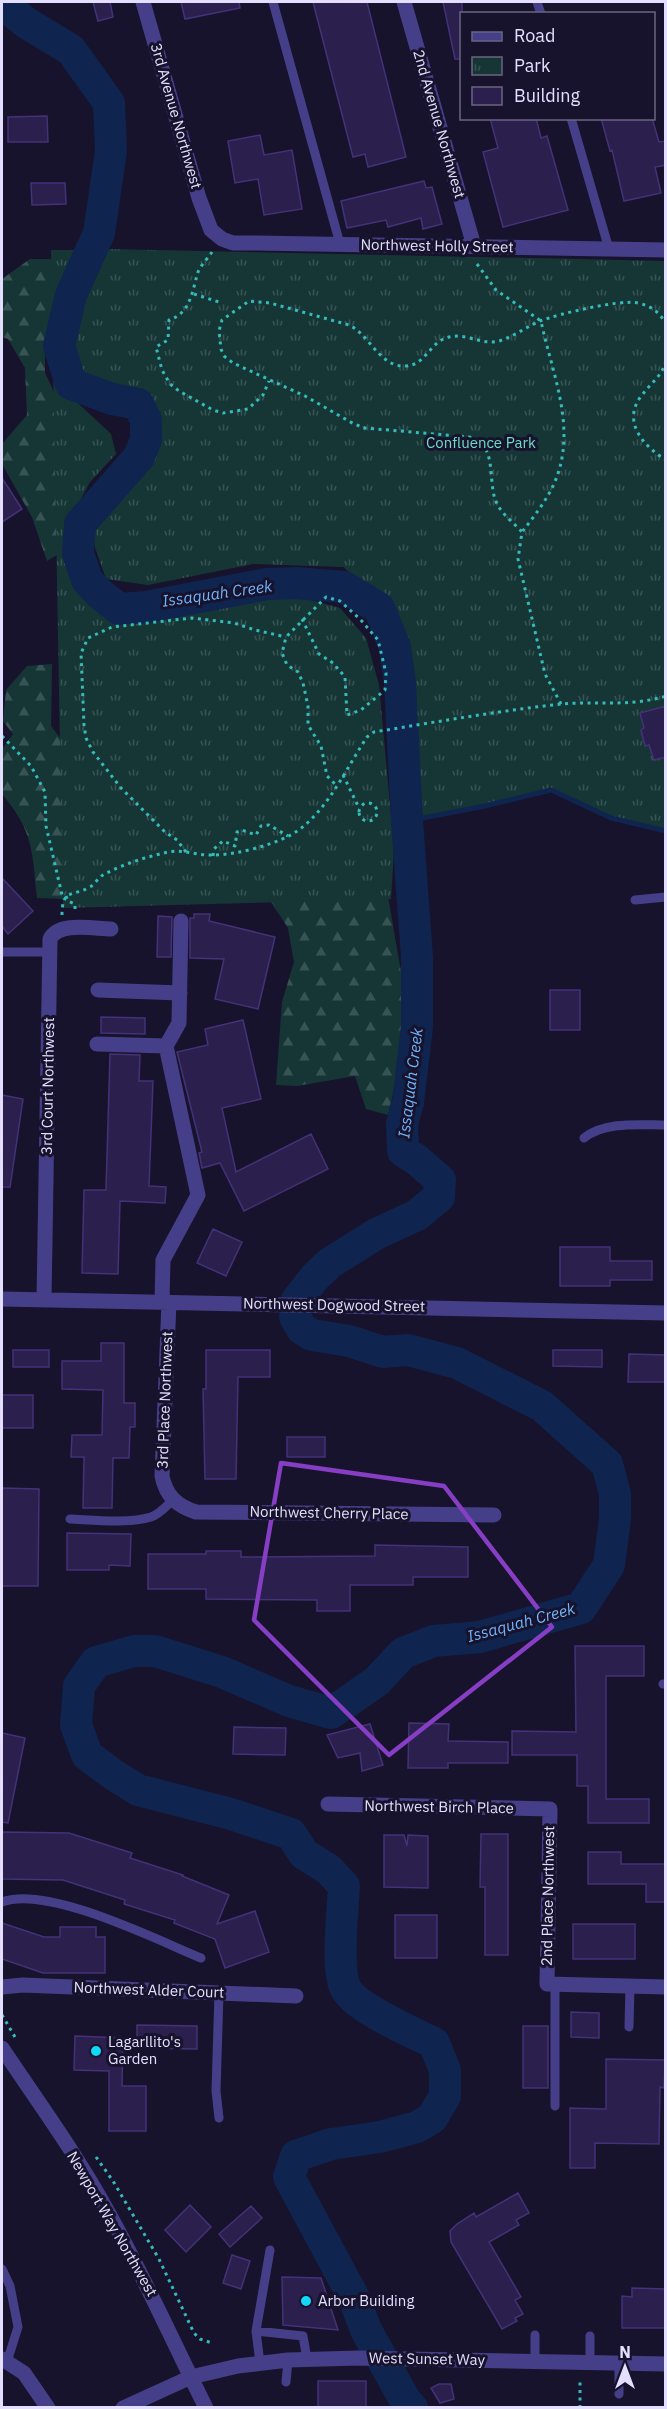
<svg xmlns="http://www.w3.org/2000/svg" width="667" height="2409" font-family="'IBM Plex Sans',sans-serif">
<defs>
<pattern id="forest-firs" width="22" height="20" patternUnits="userSpaceOnUse" patternTransform="scale(1.5)"><rect width="22" height="20" fill="#163636"/><path d="M5 1l3.5 6h-7zM16 11l3.5 6h-7z" fill="#385354"/></pattern>
<pattern id="park-tufts" width="24" height="20" patternUnits="userSpaceOnUse" patternTransform="scale(1.5)"><rect width="24" height="20" fill="#163636"/><path d="M3 7l-1-3M5 7V3M7 7l1-3M15 17l-1-3M17 17v-4M19 17l1-3" fill="none" stroke="#385354"/></pattern>
</defs>
<rect width="100%" height="100%" fill="#18132c"/>
<!-- forest -->
<path fill="url(#forest-firs)" d="M30 259H70L45 337V373L62 409 77 481 60 553 47 561 32 517 2 464V444L27 415 25 368 8 339 2 337V279Z
M52 664 51 726 70 751 384 873 407 1007 401 1059 388 1115 366 1109 355 1076 297 1086 276 1085 282 1002 294 962 288 928 268 897 101 900 37 898C32 851 34 832 2 794V749L13 734 3 721 6 690 27 666Z"/>
<!-- park -->
<path fill="url(#park-tufts)" d="M107 249 665 261V831L611 818 551 790 485 806 407 821 400 683 395 647 379 608 344 567 253 564 148 585 106 579 91 536 116 502 148 469 160 438 153 397 84 378 69 344 79 300Z
M51 250H80L56 346 66 392 111 434 116 454 90 482 70 519 74 575 94 602 126 620 226 600 293 595 340 608 366 638 379 685 394 849 391 899 63 908Z"/>
<g fill="none" stroke-linecap="round" stroke-linejoin="round">
<!-- stream -->
<path stroke="#0f244f" stroke-width="5" d="M407 821 485 806 551 790 611 818 666 831"/>
<!-- river -->
<path stroke="#0f244f" stroke-width="32" d="M2 3 25 22 71 50 109 103 111 151 99 233 71 295 59 346 71 384 112 399 138 404 146 420V439L139 457 80 524 78 553 87 580 99 593 119 609 146 607 267 584 296 583 344 587 379 608 395 647 400 683 407 821 417 957V1027L408 1102 402 1124 403 1151 417 1160 440 1180 439 1197 417 1215 376 1234 330 1263 315 1277 297 1300 295 1317 302 1329 312 1335 349 1341 383 1352 408 1350 457 1363 542 1406 607 1464 615 1494V1519L609 1565 581 1608 480 1637 434 1641 403 1653 377 1681 331 1713 289 1701 222 1672 155 1651H134L96 1662 79 1686 76 1725 87 1755 114 1775 138 1790 231 1814 291 1834 304 1854 328 1869 344 1886C343 1910 336 1967 345 1987 353 2007 414 2033 434 2043L445 2070V2096L432 2118 417 2127 380 2137 331 2144 296 2156 289 2177 354 2298 366 2330 405 2400 412 2408"/>
</g>
<!-- building -->
<path fill="#2a1f4d" stroke="#433278" stroke-width="1.5" d="M93 2H110L113 17 98 21Z
M181 2H239L240 8 185 19Z
M313 2H367L406 157 368 167 365 154 353 157Z
M443 2H462V59H455Z
M47 116 48 142H8V117Z
M490 118H536L541 138 547 136 568 210 503 227 483 152 498 148Z
M601 118H652L659 142 666 141V165L655 167 661 193 624 201 612 150 610 151Z
M260 135 264 155 292 150 302 209 264 215 258 179 235 183 228 141Z
M424 181 426 188 432 187 442 224 423 229 421 218 388 227 386 220 347 228 341 201Z
M31 183H65L66 204 32 205Z
M2 478 22 509 2 522Z
M666 706V757L654 760 649 745 645 746 641 730 644 728 640 713Z
M2 878 33 911 8 934 2 926Z
M194 914H210L209 921 275 937 258 1009 215 999 224 959 190 958V918H194Z
M158 916 172 917 171 957H157Z
M550 990H580V1030H550Z
M101 1017 145 1018V1034L101 1033Z
M243 1020 261 1099 222 1108 236 1172 311 1134 328 1169 244 1211 220 1163 202 1168 199 1153 202 1152 177 1052 208 1045 205 1029Z
M110 1054 140 1055 139 1081H153L149 1186 166 1187 165 1203 120 1201 118 1274 82 1273 84 1190H106Z
M2 1095 23 1099 10 1187H2Z
M213 1229 242 1242 226 1276 197 1263Z
M560 1247H610V1261H652V1280H610V1286H560Z
M101 1343H124V1403H135V1427H130L129 1458H113L112 1508H83L84 1457H71L72 1435H102L103 1390 62 1389V1361H101Z
M13 1350H49V1367H13Z
M206 1350H270V1377H238L236 1479H205L203 1389H206Z
M553 1350H602V1367L553 1366Z
M629 1354 666 1355V1382H628Z
M2 1395H33V1428H2Z
M287 1437H325V1457H287Z
M2 1488 39 1489 38 1586H2Z
M67 1533 131 1534 130 1566 109 1565V1570H67Z
M375 1545 468 1547V1577H413V1585H350V1611H317V1600L206 1599V1589H148V1554H206V1551H241V1557L375 1556Z
M575 1646H644V1676H606V1799H649V1823H588V1786H577V1755H512V1731L576 1732Z
M409 1723 449 1724 448 1741 508 1742V1763H448V1768H408Z
M370 1724 383 1765 362 1771 360 1753 338 1758 327 1735Z
M234 1727 286 1728 285 1755 233 1754Z
M2 1733 25 1738 8 1823 2 1822Z
M2 1832 69 1833 132 1853 130 1858 183 1875 182 1876 229 1895 217 1924 255 1911 269 1952 225 1968 215 1939 174 1923 175 1920 124 1904 125 1900 63 1880 2 1879Z
M481 1834H508V1955H485V1887H480Z
M384 1835H404L407 1846 408 1835 428 1836V1888L384 1887Z
M588 1852H621V1864H666V1902H646V1884H588Z
M395 1915H437V1958H395Z
M2 1923 44 1937H60V1927H96V1937H105V1973H43L2 1959Z
M573 1924H635V1959H573Z
M571 2012 599 2013V2038L571 2037Z
M137 2025 197 2026V2049L137 2048Z
M523 2026H548V2088H523Z
M75 2036 123 2038 122 2086H146V2131H109V2071L74 2070Z
M606 2059 665 2060 664 2088 660 2087 659 2144 595 2143V2168H570V2108L606 2109Z
M518 2193 529 2213 516 2220 519 2225 489 2242 521 2297 515 2300 523 2314 515 2318 517 2321 502 2329 451 2242 450 2231 457 2224 474 2213 476 2217Z
M190 2205 211 2227 186 2252 165 2230Z
M251 2206 262 2218 230 2247 219 2234Z
M232 2255 250 2261 241 2289 223 2283Z
M282 2277 321 2278 338 2330 283 2325Z
M632 2288 666 2289V2328H622V2296L632 2297Z
M318 2381H366V2408H318Z
M439 2384H451L454 2399 440 2403 431 2388Z"/>
<g fill="none" stroke-linecap="round" stroke-linejoin="round">
<!-- path -->
<path stroke="#35bbb9" stroke-width="3" stroke-dasharray="3 4.5" stroke-linecap="butt" d="M212 252C208 258 201 265 198 272 192 291 191 313 169 320L168 340 156 347 162 370 170 384 179 391 213 410 223 413 248 409 263 395 269 381
M477 264 496 290 541 321C553 378 580 434 551 490 543 505 532 519 522 532
M194 294 219 302
M666 361C662 376 651 383 642 395 621 421 643 446 666 460
M302 619 319 654 333 663 345 677 347 715 361 710 385 690 386 673 378 640 360 619 340 601 326 597 286 637 282 653 287 665 298 672 303 683 308 706V725L321 746 327 776 336 785
M561 704 545 674 518 559 522 532C513 522 499 512 495 499 488 478 497 443 469 437L365 428 354 424 305 396 233 363 224 356 221 349 219 331 222 320 249 301 270 303 349 325C370 335 380 368 406 366 425 365 430 343 446 338 464 331 482 346 499 341 513 337 526 327 540 321 558 314 620 299 638 303 652 306 660 313 666 324
M2 736 31 766 45 792 46 826 63 899
M343 775 359 808
M359 812a9 9 0 1 1 18 0a9 9 0 1 1-18 0Z
M186 852 177 840 165 832 121 788 93 752 86 738 84 725 81 653 88 638 112 627 192 618 234 623 255 630 286 637
M213 856 214 849 223 841 235 846 237 832 242 830 256 835 261 826 269 825 288 836
M66 896 68 901 75 904V913
M62 915C62 888 73 897 90 887 95 884 98 878 103 875 123 864 146 857 168 852 183 849 198 856 213 855 235 855 269 846 289 836 325 817 345 770 367 737L374 732C436 722 498 711 561 704 596 701 631 707 666 696
M2 2015 15 2037
M96 2157 113 2181 159 2259 194 2333 200 2339 212 2343
M580 2408V2382"/>
<!-- service -->
<path stroke="#453f89" stroke-width="9" d="M273 2 340 244
M537 2 541 14
M571 118 609 249
M635 900 666 897
M2 952H50
M584 1138C605 1121 640 1125 666 1125
M70 1519C93 1520 129 1524 151 1517 160 1514 166 1506 173 1500
M663 1684H666
M2 1902C47 1885 155 1939 201 1958
M629 2027 630 1986
M555 2106V1984
M219 2118 216 2091 219 1993
M2 2269 10 2286 18 2327 7 2362
M256 2331 303 2336 307 2359
M590 2336V2362
M535 2361V2335
M260 2363 256 2331 270 2250
M286 2382 288 2360
M619 2394V2362"/>
<!-- minor -->
<path stroke="#453f89" stroke-width="15" d="M143 2 199 198 211 230 222 239 233 243H255L666 250
M404 2 474 246
M98 990 180 993
M97 1044 166 1046
M2 1299 666 1313
M44 1300 50 939C59 921 94 929 111 929
M162 1302 163 1260 198 1195 166 1046 179 1023 181 921
M169 1302 162 1476C166 1496 177 1506 196 1512L494 1515
M328 1804 550 1809 547 1984 666 1987
M2 1987 23 1985 296 1996"/>
<!-- tertiary -->
<path stroke="#453f89" stroke-width="15" d="M2 2048C38 2102 77 2155 108 2212 144 2276 173 2342 206 2408
M2 2359 24 2373 48 2408
M123 2408 191 2377 238 2366 288 2360 359 2358 666 2364"/>
</g>
<!-- marked area -->
<path fill="none" stroke="#863ec5" stroke-width="4.5" stroke-linejoin="round" d="M281 1463 444 1486 552 1627 389 1755 254 1620Z"/>
<!-- markers -->
<g fill="#11d7f8" stroke="#18132c" stroke-width="2">
<circle cx="96" cy="2051" r="6"/>
<circle cx="306" cy="2301" r="6"/>
</g>
<g text-anchor="middle" stroke-width="6" stroke-linejoin="round" paint-order="stroke">
<!-- street labels -->
<g font-size="15" fill="#e4dffe" stroke="#18132c">
<text transform="translate(176 116) rotate(74)" y="5">3rd Avenue Northwest</text>
<text transform="translate(439 124) rotate(74)" y="5">2nd Avenue Northwest</text>
<text transform="translate(437 246) rotate(1)" y="5">Northwest Holly Street</text>
<text transform="translate(48 1086) rotate(-89)" y="5">3rd Court Northwest</text>
<text transform="translate(334 1305) rotate(1)" y="5">Northwest Dogwood Street</text>
<text transform="translate(165 1400) rotate(-88)" y="5">3rd Place Northwest</text>
<text transform="translate(329 1513) rotate(1)" y="5">Northwest Cherry Place</text>
<text transform="translate(439 1807) rotate(1)" y="5">Northwest Birch Place</text>
<text transform="translate(548 1896) rotate(-89)" y="5">2nd Place Northwest</text>
<text transform="translate(149 1990) rotate(2)" y="5">Northwest Alder Court</text>
<text transform="translate(112 2224) rotate(60)" y="5">Newport Way Northwest</text>
<text transform="translate(427 2359) rotate(1)" y="5">West Sunset Way</text>
</g>
<!-- park labels -->
<g font-size="15" fill="#6bdec6" stroke="#18132c">
<text x="481" y="448">Confluence Park</text>
</g>
<!-- poi labels -->
<g font-size="15" fill="#e4dffe" stroke="#18132c" text-anchor="start">
<text x="108" y="2047">Lagarllito's<tspan x="108" dy="17">Garden</tspan></text>
<text x="318" y="2306">Arbor Building</text>
</g>
<!-- water labels -->
<g font-size="16" font-style="italic" fill="#70b4fb" stroke="#18132c">
<text transform="translate(217 593) rotate(-8)" y="6">Issaquah Creek</text>
<text transform="translate(410 1083) rotate(-83)" y="6">Issaquah Creek</text>
<text transform="translate(521 1622) rotate(-15)" y="6">Issaquah Creek</text>
</g>
</g>
<!-- border -->
<rect width="667" height="2409" fill="none" stroke="#e4dffe" stroke-width="6"/>
<!-- legend -->
<rect x="460" y="12" width="195" height="108" fill="#18132c" stroke="#6a6580" stroke-width="1.5"/>
<rect x="472" y="32" width="30" height="9" fill="#453f89" stroke="#6a6580" stroke-width="1.5"/>
<text x="514" y="42" font-size="18" fill="#e4dffe">Road</text>
<rect x="472" y="57" width="30" height="18" fill="url(#park-tufts)" stroke="#6a6580" stroke-width="1.5"/>
<text x="514" y="72" font-size="18" fill="#e4dffe">Park</text>
<rect x="472" y="87" width="30" height="18" fill="#2a1f4d" stroke="#6a6580" stroke-width="1.5"/>
<text x="514" y="102" font-size="18" fill="#e4dffe">Building</text>
<!-- north arrow -->
<g transform="translate(625 2367)" stroke="#18132c" stroke-width="4.5" paint-order="stroke">
<path d="M0-4.5L10 22L0 15L-10 22Z" fill="#e4dffe"/>
<text y="-9" font-size="16" font-weight="bold" text-anchor="middle" fill="#e4dffe">N</text>
</g>
</svg>
